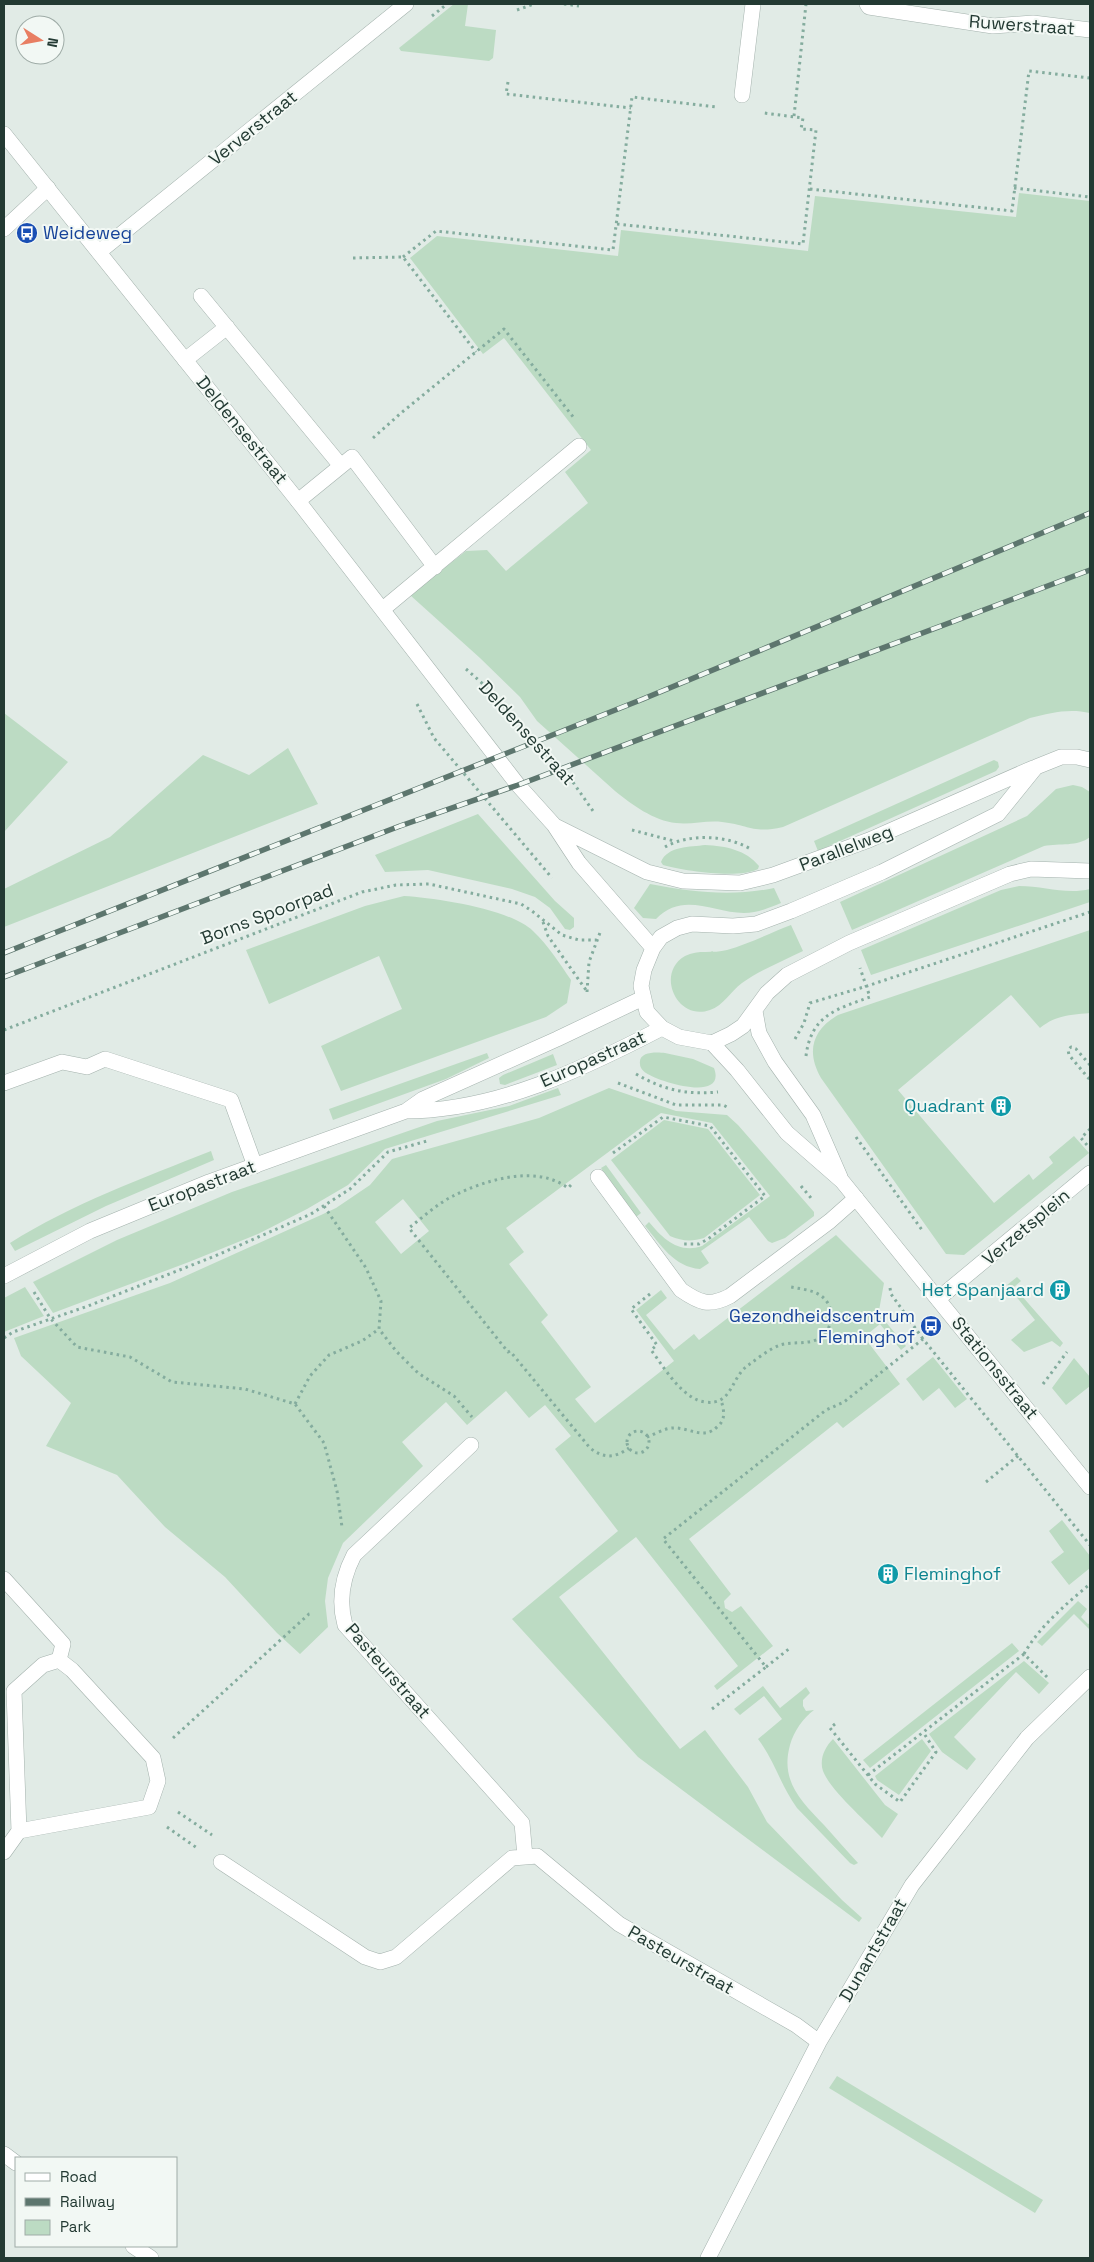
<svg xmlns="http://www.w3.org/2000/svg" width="1094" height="2262" font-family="'Space Grotesk',sans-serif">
<rect width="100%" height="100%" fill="#e1ebe6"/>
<!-- green -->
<path fill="#bcdbc3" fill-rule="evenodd" d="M454 4H468L465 26 496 30 493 58 489 61 401 51 399 48Z
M1019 193 1090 201V713C1069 708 1050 713 1030 718L783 827C753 834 749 825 722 822 707 820 691 825 676 823 654 821 631 804 615 791L537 721 520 697 480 658 410 595 466 551 487 550 506 571 588 503 565 472 591 450 504 338 483 354 410 258 437 236 618 256 621 230 808 251 815 196 1016 217Z
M4 713 68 762 4 832Z
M288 748 318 804 4 927V889L110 837 203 755 249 775Z
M994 760 998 762 999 767 996 771 818 851 814 841Z
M1073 785 1082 787 1090 792V837C1077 847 1060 843 1044 846L852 930 840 902 1027 816 1056 789Z
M478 814 555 901 574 918V927L570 930 565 929 550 908 535 897 512 889 428 870 385 872 375 855Z
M705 845C726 846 746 850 759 866L758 869C739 879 684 871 663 865L661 862C667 846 691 847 705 845Z
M650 884C692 892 731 897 774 888L781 903C769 908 757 913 744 913 713 913 683 891 656 919L643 918 634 908Z
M1019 886C1044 886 1066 895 1090 889V902L871 975 861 950 1001 890Z
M404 896C437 898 510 909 533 931 548 945 560 964 571 980L567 1003 546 1017 341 1091 321 1046 402 1009 379 956 269 1004 246 950 365 906Z
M791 925 803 951C783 961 760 970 742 983 731 991 723 1006 710 1010 677 1022 655 973 685 956 698 949 713 954 727 950 748 944 770 933 791 925Z
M1090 930V1013C1070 1015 1056 1015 1040 1028L1011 995 898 1090 994 1203 1029 1174 1033 1180 1053 1163 1049 1157 1074 1136 1089 1153 964 1255 946 1254 821 1078C806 1052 812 1030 838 1015Z
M487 1053 489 1058 446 1079 333 1120 329 1109Z
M665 1053 693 1059 714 1068C727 1103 659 1082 646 1073 643 1071 640 1068 640 1064 638 1051 657 1052 665 1053Z
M553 1054 557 1065 505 1085 500 1084 499 1078 503 1075Z
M558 1088 561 1095 385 1149 348 1185 307 1209 258 1234 189 1262 53 1313 33 1282 117 1240 232 1192 437 1121 509 1106Z
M609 1088 676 1111 727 1115 738 1125 814 1212V1216L785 1238 772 1243 768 1241 749 1217 701 1251 709 1263 700 1269C674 1267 661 1245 645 1226L649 1222C663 1239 679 1254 702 1246L770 1196 712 1123 661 1113 506 1228 524 1252 509 1264 548 1315 541 1322 591 1387 575 1399 595 1423 674 1361 636 1310 661 1290 667 1298 646 1315 674 1350 694 1334 699 1340 836 1235 884 1283 878 1316 884 1320 906 1346 901 1350 880 1324 864 1337 900 1384 843 1428 837 1422 689 1539 731 1594 724 1601 725 1608 732 1612 741 1606 773 1646 717 1690 714 1686 738 1666 636 1537 559 1597 680 1749 705 1730 748 1787 767 1822 842 1900 862 1918 859 1922 638 1757 512 1619 618 1531 555 1449 571 1436 545 1405 529 1418 506 1391 467 1425 446 1402 402 1442 423 1466 343 1543 328 1578 325 1601 328 1627 300 1654 277 1633 225 1577 165 1527 117 1475 46 1446 71 1403 21 1356 14 1338 170 1283 321 1215 336 1208 370 1185 392 1159 539 1118ZM403 1199 429 1231 401 1254 375 1222Z
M664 1120 708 1129 760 1195 704 1238C691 1242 682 1241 670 1236L611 1160Z
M211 1151 214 1160 106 1206 15 1251 10 1243C72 1204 143 1178 211 1151Z
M606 1165 641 1213 636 1217 601 1168Z
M1017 1277 1021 1281 1014 1287 1063 1343 1060 1347 1052 1341 1024 1352 1011 1340 1035 1320 1007 1285Z
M25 1287 44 1316 4 1332V1298Z
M933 1357 967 1399 955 1408 939 1388 923 1401 906 1379Z
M1074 1358 1090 1377V1386L1066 1405 1052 1388Z
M1062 1520 1090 1556V1568L1069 1585 1051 1562 1064 1552 1049 1531Z
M1078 1601 1087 1609 1081 1617 1088 1624 1090 1623V1630L1074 1614 1042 1646 1037 1642Z
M1012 1643 1019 1651 870 1768 863 1760Z
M1024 1661 1049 1683 1039 1694 1016 1672 954 1737 976 1759 967 1770 942 1752 929 1734Z
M763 1686 780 1708 806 1687 810 1693 803 1700V1706L806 1711 814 1710C803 1718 794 1731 790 1745 780 1781 801 1801 824 1825 835 1837 846 1850 858 1863L854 1865 850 1863 797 1808C781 1786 774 1760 758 1739L782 1719 764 1696 740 1715 734 1709Z
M833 1739 885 1805 898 1814 882 1838C867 1822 830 1790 823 1771 819 1759 825 1747 833 1739Z
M922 1739 931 1751 899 1795 877 1780 875 1776Z
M837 2076 1043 2200 1035 2213 829 2088Z"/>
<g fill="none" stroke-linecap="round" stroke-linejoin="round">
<!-- service casing -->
<g stroke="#a4b2ad" stroke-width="16">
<path id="service" d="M4 1083 62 1062 87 1067 105 1059 231 1100 255 1166
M598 1177 681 1290C700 1303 709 1307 730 1296L830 1221 856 1198"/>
</g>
<!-- minor casing -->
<g stroke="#a4b2ad" stroke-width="16">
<path id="minor" d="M867 4 869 7 993 26 1033 23 1090 30
M742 95 753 4
M4 229 48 188
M99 252 406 4
M201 296 341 466 352 457 435 567
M185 360 227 327
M298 501 341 466
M383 609 579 446
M938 1299 1090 1173
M471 1445 354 1555C342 1578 338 1600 345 1625L522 1823 525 1857 537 1856 619 1924 796 2025 819 2042
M4 1579 63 1644 59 1660
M4 1852 19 1831 14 1691 43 1665 59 1660 72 1670 153 1758 158 1781 149 1807 19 1831
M221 1862 365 1957 380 1962 396 1957 512 1858 525 1857
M4 2154 16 2163
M133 2246 151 2258
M708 2258 819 2042 912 1885 1027 1738 1090 1677"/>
</g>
<!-- tertiary casing -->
<g stroke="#a4b2ad" stroke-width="16">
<path id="tertiary" d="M4 134 298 501 518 785 554 825 579 863 653 948
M1090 760 1077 757H1061L1036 767 998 814 882 872 791 911 756 924 733 926 692 924 677 928 661 937 653 948 644 970 641 986 647 1012 662 1028 679 1037 712 1043 731 1034 743 1026 767 993 787 975 849 943 1010 874 1031 869 1090 871
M555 826 647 872 683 881 740 883 773 875 869 840 1033 768
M755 1011 759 1033 775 1062 813 1115 840 1177
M712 1043 737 1070 787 1133 842 1181 1090 1487
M406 1111C496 1111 583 1069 662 1028
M4 1276 90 1231 209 1182 406 1111 423 1099 557 1039 643 998"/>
</g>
<!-- path -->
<path stroke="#84ac9e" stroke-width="3" stroke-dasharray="2.5 4" stroke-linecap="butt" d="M564 4 579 6
M517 10 534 4
M432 16 447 4
M508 82 506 94 631 108
M794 116 806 4
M1014 188 1090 197
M810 189 1012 211 1029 71 1090 78
M617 224 803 244 816 130 801 129 803 118 764 113
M403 257 436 231 613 250 632 97 716 107
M353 258 403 257 476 352
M373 438 401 413 504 329 574 418
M466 669 491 691 535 742 570 778 593 811
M417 704 434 738 552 878
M632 830 674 841
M665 847C689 833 729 835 752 850
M543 922 548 936 586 990
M587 992 589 962 601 930
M4 1030 362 892 396 885 429 884 521 904 532 911 562 935 579 940H596
M795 1039 804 1023 810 1003 867 986 1090 912
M806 1056C811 1015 837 1009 870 997L860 968
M1090 1065 1076 1049 1071 1047 1068 1050 1069 1055 1090 1080
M636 1074C663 1090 687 1095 718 1092
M618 1083 676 1105H723L729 1108
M856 1137 922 1230
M1087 1145 1081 1138 1090 1129
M613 1153 663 1117 710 1126 765 1196 708 1239 699 1244H684
M571 1185 568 1188C536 1164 485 1180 453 1196 437 1204 423 1217 409 1228L508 1352 510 1351 590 1448C604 1459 615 1458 629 1448
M801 1186 811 1198
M324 1206 366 1268 381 1301 379 1329 396 1351 418 1373 454 1396 472 1417
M890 1288 891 1294 923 1339
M34 1292 50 1318 77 1347 130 1357 172 1382 245 1389 295 1404 324 1443 337 1491 342 1527
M650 1294 631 1309 657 1345 651 1350C664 1367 682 1399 705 1402 732 1406 731 1378 747 1366 757 1359 769 1349 780 1345 797 1340 817 1348 828 1329 831 1323 832 1317 831 1311 826 1291 807 1290 791 1287
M4 1338 13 1332 88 1306 215 1256 311 1214 350 1189 388 1152 427 1141
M1043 1384 1067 1352
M295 1404 310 1376 329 1355 362 1341 379 1329
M627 1442a11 11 0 1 1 22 0a11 11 0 1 1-22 0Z
M647 1437C655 1434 665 1428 673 1428 689 1427 704 1441 718 1426 726 1419 724 1410 721 1400
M986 1482 1019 1455
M1024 1654C1039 1627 1066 1604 1090 1584
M766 1667 790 1648
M712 1709 766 1667 663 1539 826 1410 844 1402 923 1339 1090 1545
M835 1724 830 1728 875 1784 900 1802 936 1752 923 1732
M173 1738 309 1614 313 1613
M868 1775 1024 1654 1048 1678
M178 1812 212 1835
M167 1827 197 1848"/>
<!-- service -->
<use href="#service" stroke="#fff" stroke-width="15"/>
<!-- minor -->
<use href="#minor" stroke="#fff" stroke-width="15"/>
<!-- tertiary -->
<use href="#tertiary" stroke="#fff" stroke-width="15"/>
<!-- rail casing -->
<g stroke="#5d766e" stroke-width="5.5">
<path id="rail" d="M4 953 643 699 1090 513
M4 977 400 826 518 785 1090 570"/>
</g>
<!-- rail -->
<use href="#rail" stroke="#f2f8f4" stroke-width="4" stroke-dasharray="11" stroke-linecap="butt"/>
</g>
<!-- icons -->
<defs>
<g id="bus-disc" transform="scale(1.125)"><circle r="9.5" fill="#1a4fb4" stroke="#f2f8f4"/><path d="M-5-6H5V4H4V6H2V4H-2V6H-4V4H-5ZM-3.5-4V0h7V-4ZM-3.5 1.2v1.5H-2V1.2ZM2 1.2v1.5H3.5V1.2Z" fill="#fff"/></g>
<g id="building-disc" transform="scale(1.125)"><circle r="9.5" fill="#0f9aa8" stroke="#f2f8f4"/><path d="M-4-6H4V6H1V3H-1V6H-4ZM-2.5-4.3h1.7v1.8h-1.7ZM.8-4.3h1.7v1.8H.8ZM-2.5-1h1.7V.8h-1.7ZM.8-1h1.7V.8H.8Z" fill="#fff"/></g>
</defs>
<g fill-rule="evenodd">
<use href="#bus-disc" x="27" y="233"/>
<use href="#building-disc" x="1001" y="1106"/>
<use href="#building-disc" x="1060" y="1290"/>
<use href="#bus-disc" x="931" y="1326"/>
<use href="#building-disc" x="888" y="1574"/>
</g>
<g text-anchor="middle" stroke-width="4" stroke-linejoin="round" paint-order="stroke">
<!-- street labels -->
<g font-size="18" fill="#233a33" stroke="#f2f8f4">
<text transform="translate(1022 25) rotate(4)" y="6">Ruwerstraat</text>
<text transform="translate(253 128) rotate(-39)" y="6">Ververstraat</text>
<text transform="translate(242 430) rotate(51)" y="6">Deldensestraat</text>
<text transform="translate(527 733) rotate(48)" y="6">Deldensestraat</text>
<text transform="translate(846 848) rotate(-21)" y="6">Parallelweg</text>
<text transform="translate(267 914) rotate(-21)" y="6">Borns Spoorpad</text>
<text transform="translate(593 1059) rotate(-24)" y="6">Europastraat</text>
<text transform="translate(202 1186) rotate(-21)" y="6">Europastraat</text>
<text transform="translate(1026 1227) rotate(-40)" y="6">Verzetsplein</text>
<text transform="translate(995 1368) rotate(51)" y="6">Stationsstraat</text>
<text transform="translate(388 1671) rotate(49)" y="6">Pasteurstraat</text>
<text transform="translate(873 1950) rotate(-60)" y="6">Dunantstraat</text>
<text transform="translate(681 1960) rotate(30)" y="6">Pasteurstraat</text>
</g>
<!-- transit labels -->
<g font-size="18" fill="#164399" stroke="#f2f8f4" text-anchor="start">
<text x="43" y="239">Weideweg</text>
<text x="915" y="1322" text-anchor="end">Gezondheidscentrum<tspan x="915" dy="21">Fleminghof</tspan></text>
</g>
<!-- culture labels -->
<g font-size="18" fill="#0d838f" stroke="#f2f8f4" text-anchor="end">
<text x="985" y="1112">Quadrant</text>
<text x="1044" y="1296">Het Spanjaard</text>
<text x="904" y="1580" text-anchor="start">Fleminghof</text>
</g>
</g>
<!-- border -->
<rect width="1094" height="2262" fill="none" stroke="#233a33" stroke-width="10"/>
<!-- legend -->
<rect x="15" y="2157" width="162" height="90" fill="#f2f8f4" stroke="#9faca7"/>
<rect x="25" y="2173" width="25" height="8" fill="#ffffff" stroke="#9faca7"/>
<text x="60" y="2182" font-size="15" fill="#233a33">Road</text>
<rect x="25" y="2198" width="25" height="8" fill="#5d766e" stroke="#9faca7"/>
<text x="60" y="2207" font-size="15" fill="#233a33">Railway</text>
<rect x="25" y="2220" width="25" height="15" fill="#bcdbc3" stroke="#9faca7"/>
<text x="60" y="2232" font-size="15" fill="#233a33">Park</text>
<!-- north arrow -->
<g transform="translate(40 40) rotate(101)"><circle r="24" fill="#f2f8f4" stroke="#9faca7"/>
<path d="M0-4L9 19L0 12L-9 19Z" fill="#e87e62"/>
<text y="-8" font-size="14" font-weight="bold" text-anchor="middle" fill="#233a33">N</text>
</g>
</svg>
